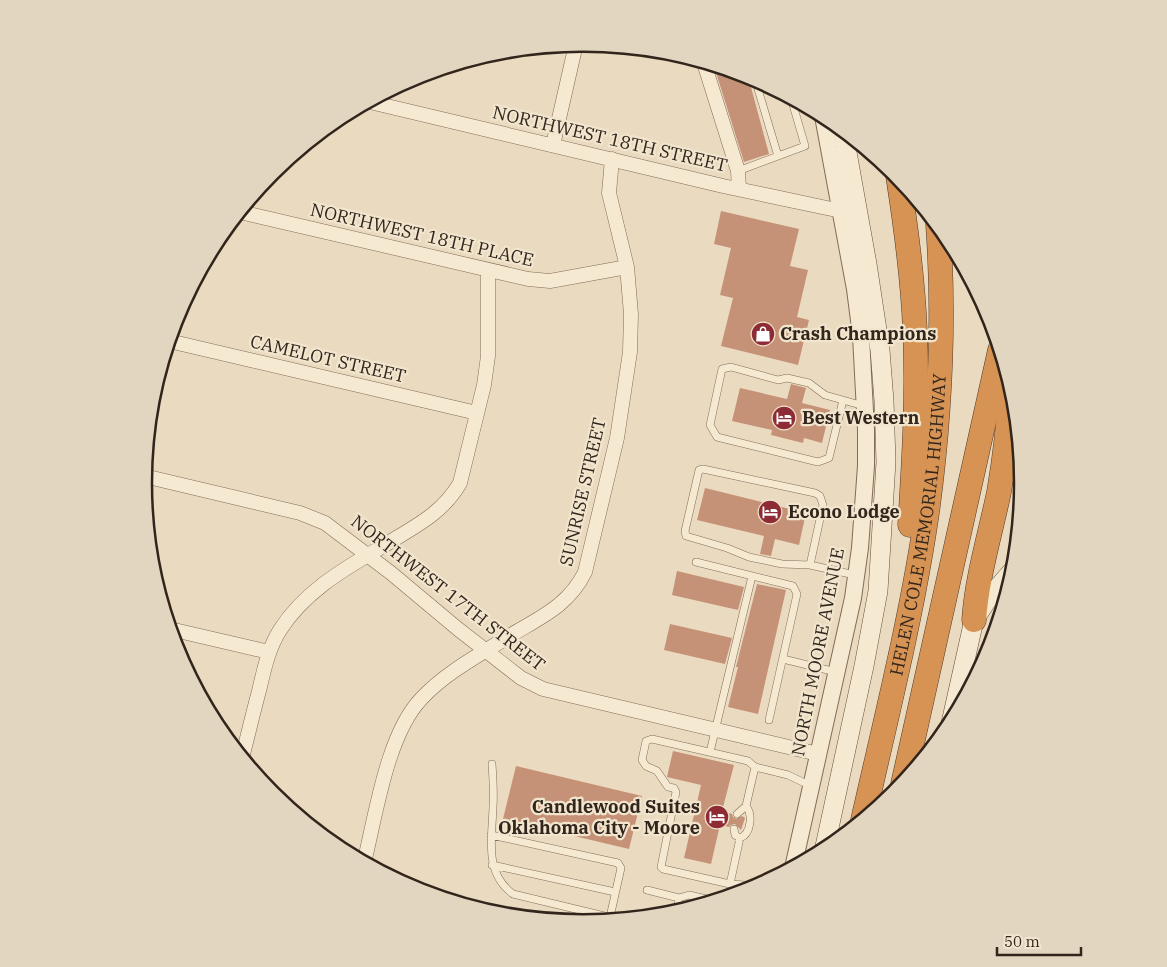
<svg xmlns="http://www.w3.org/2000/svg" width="1167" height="967" font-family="'IBM Plex Serif',serif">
<rect width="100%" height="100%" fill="#eadabf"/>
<!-- building -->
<path fill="#c69277" d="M714 66 748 76 769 154 744 162Z
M721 211 799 229 790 266 808 270 797 317 809 320 798 365 721 346 733 298 720 295 731 248 714 244Z
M791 384 806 388 802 403 830 410 822 443 804 438 803 443 771 435 772 430 732 421 740 388 787 399Z
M705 488 806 513 799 545 775 539 771 556 760 554 764 536 697 520Z
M677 571 744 587 738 610 672 595Z
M757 584 786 590 758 714 728 707 738 667H736Z
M670 624 732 638 725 664 664 650Z
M673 751 734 765 722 811 732 814 733 817 736 819 742 816 745 818 741 830 735 824 731 825 729 827 720 825 711 864 684 858 701 785 667 777Z
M516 766 642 796 629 849 503 819Z"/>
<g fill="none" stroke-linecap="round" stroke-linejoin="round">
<!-- service casing -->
<g stroke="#826c59" stroke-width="8">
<path id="service" d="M755 79 778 156
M738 171 805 146 791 98
M843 400 829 458 818 462 717 437 710 425 722 369 731 367 778 380 787 378 809 383 825 395 864 406
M696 562 793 586 797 594 769 720
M810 565 823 505 820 496 815 493 703 469 699 470 685 531 686 536 727 548 749 557 782 564 810 565 855 575
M783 659 836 672
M710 752 752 576
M492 764C493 778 494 793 493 807 492 838 484 873 513 894L621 920
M737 814 746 806
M734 829 735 835 740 838
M491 835 618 863 621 868 610 917
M492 865 615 892
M730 884 740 838C751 834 753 815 746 806L755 767
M758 886 730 884 663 869 661 867 676 792 674 788 668 787 657 771 646 766 642 760 646 741 652 739 748 761 755 767 788 775 811 786
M647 890 679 898 689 895 715 901
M676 913 679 898"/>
</g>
<!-- minor casing -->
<g stroke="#826c59" stroke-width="15">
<path id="minor" d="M704 63 738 171 739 189
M370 102 723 186 841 211
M553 145 576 44
M240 212 528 279 550 281 627 267
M169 341 477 413
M144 476 300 513 325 523 391 573 458 629 521 678 543 689 818 754
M170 629 269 652
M242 758C248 735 253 713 259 691 264 670 268 649 280 630 308 586 354 564 398 537 423 522 445 509 460 483L484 385 488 356V271
M364 863C376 814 387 735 421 699 446 672 481 654 511 635 541 617 569 605 585 572L617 438 630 352 631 314 627 267 609 193 612 159"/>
</g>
<!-- tertiary casing -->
<g stroke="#826c59" stroke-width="18">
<path id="tertiary" d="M793 868 853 598 860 548 866 466V430L861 336 855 289 823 116"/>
</g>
<!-- secondary casing -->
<g stroke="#634d3c" stroke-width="20">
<path id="secondary" d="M951 723 974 620 987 600 1015 568
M824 851 864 666 878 591 886 462 884 401 880 350 867 264 843 130"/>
</g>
<!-- motorway casing -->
<g stroke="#4f3b2d" stroke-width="25">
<g id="motorway">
<path d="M898 176C906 227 913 279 915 331 918 396 914 461 910 525"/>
<path d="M974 620C977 577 990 535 999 492 1005 457 1009 421 1011 385"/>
<path d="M903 784 1000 350"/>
<path id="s1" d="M863 820C886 718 912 616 927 513 940 418 945 321 938 225"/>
</g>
</g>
<!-- service -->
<use href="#service" stroke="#f6e9d1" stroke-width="7"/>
<!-- minor -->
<use href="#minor" stroke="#f6e9d1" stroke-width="14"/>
<!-- tertiary -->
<use href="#tertiary" stroke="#f6e9d1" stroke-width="16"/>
<!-- secondary -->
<use href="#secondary" stroke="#f6e9d1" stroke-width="19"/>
<!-- motorway -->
<use href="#motorway" stroke="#d69353" stroke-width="24"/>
</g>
<!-- icons -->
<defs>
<g id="shop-disc" transform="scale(1.25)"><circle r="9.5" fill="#8d2c34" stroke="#f2e5ce"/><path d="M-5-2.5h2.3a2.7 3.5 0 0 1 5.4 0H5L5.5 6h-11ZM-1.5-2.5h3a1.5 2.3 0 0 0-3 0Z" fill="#fff"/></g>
<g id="hotel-disc" transform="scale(1.25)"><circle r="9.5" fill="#8d2c34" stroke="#f2e5ce"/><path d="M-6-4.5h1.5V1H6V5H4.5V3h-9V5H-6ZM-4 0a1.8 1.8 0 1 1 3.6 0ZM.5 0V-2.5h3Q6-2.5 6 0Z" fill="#fff"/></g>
</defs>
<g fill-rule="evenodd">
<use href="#shop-disc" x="763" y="334"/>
<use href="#hotel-disc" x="784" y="418"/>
<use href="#hotel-disc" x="770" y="512"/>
<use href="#hotel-disc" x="717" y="817"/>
</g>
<g text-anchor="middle" stroke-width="4.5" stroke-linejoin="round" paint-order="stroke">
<!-- street labels -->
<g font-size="18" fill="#32251c" stroke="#f2e5ce">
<text transform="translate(610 139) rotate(13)" y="6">NORTHWEST 18TH STREET</text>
<text transform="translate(422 235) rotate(13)" y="6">NORTHWEST 18TH PLACE</text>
<text transform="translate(328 359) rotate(13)" y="6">CAMELOT STREET</text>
<text transform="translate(583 492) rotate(-77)" y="6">SUNRISE STREET</text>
<text dy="6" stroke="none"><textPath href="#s1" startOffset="301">HELEN COLE MEMORIAL HIGHWAY</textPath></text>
<text transform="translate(448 593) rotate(38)" y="6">NORTHWEST 17TH STREET</text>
<text transform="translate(818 652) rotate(-79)" y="6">NORTH MOORE AVENUE</text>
</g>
<!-- poi labels -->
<g font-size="18" font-weight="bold" fill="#32251c" stroke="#f2e5ce" text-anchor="start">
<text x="780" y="340">Crash Champions</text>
<text x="802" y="424">Best Western</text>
<text x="788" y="518">Econo Lodge</text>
<text x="700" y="813" text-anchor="end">Candlewood Suites<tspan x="700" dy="21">Oklahoma City - Moore</tspan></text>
</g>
</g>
<!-- crop -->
<path d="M0 0H1167V967H0ZM152 483a431 431 0 1 1 862 0a431 431 0 1 1-862 0Z" fill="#e3d6c0" fill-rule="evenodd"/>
<path fill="none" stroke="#32251c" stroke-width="2.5" d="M152 483a431 431 0 1 1 862 0a431 431 0 1 1-862 0Z"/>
<!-- scale -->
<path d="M997 947v8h84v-8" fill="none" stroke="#32251c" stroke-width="2.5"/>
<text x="1004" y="947" font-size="15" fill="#32251c" stroke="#f2e5ce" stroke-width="4" paint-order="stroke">50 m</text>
</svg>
